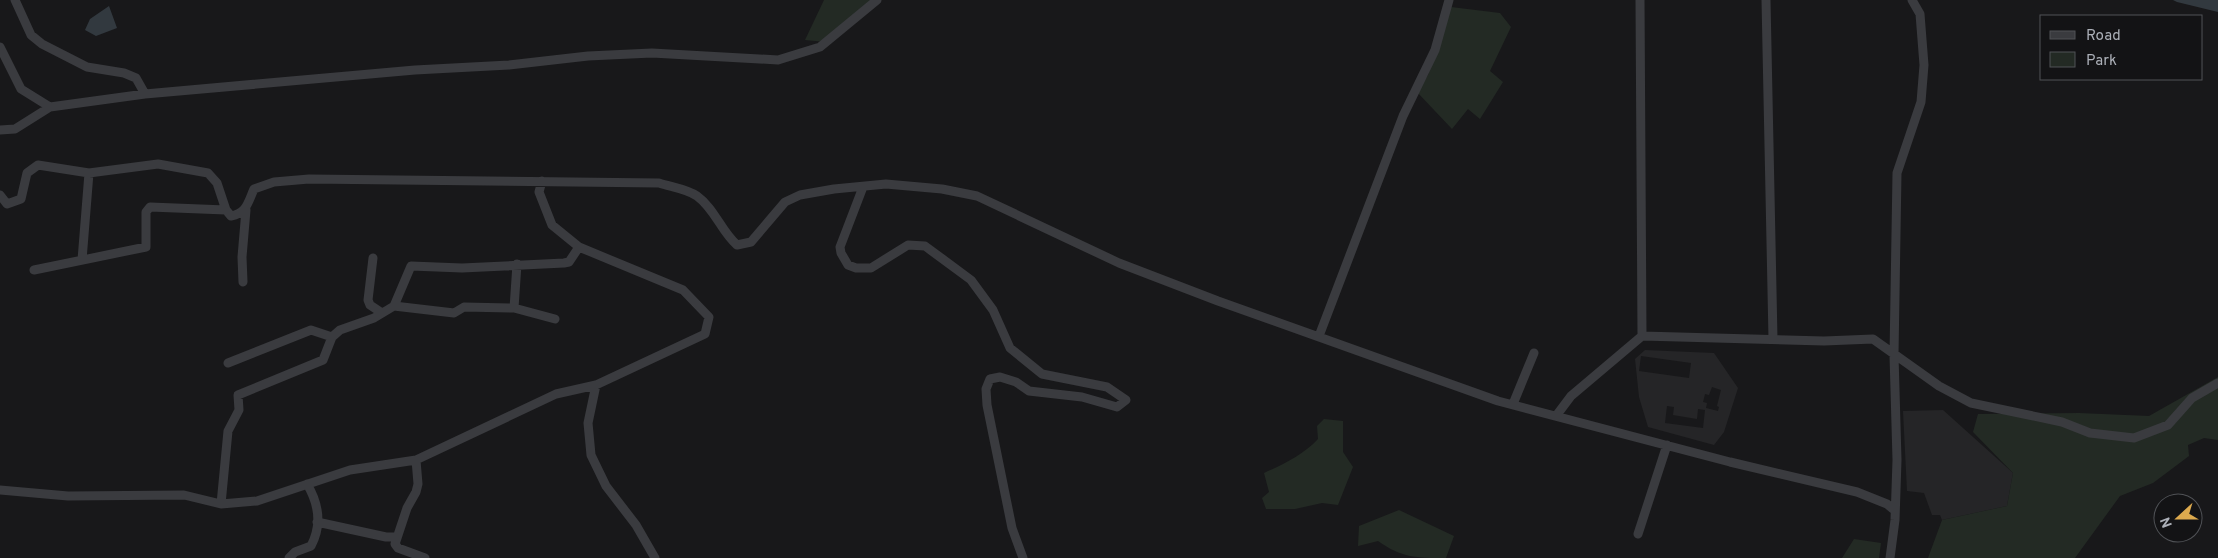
<svg xmlns="http://www.w3.org/2000/svg" width="2218" height="558" font-family="Overpass,sans-serif">
<rect width="100%" height="100%" fill="#18181a"/>
<!-- built -->
<path fill="#252527" fill-rule="evenodd" d="M1645 350 1714 353 1738 388 1724 432 1714 445 1648 427 1639 397 1635 359ZM1641 356 1691 363 1689 378 1639 371ZM1712 387 1721 390 1717 406 1719 407 1718 411 1706 408 1707 403 1703 402 1705 394 1709 395ZM1667 406 1674 407 1673 415 1697 419 1698 409 1705 410 1703 428 1665 423Z
M1943 410 2013 473 2007 506 1942 520 1940 515H1932L1924 493 1907 491 1903 411Z"/>
<!-- green -->
<path fill="#232a24" d="M824 0H876L826 42 805 40Z
M1451 7 1500 13 1511 27 1490 71 1503 82 1480 119 1468 109 1452 129 1417 92 1428 75Z
M2218 377V440L2204 438 2188 445 2189 456 2153 483 2120 496 2075 558H1928L1942 520 2007 506 2013 473 1973 432 1978 414 2079 413 2149 416Z
M1324 419 1343 421V452L1353 467 1338 505 1322 503 1295 509H1266L1262 498 1269 492 1264 473C1284 464 1303 455 1318 439L1317 426Z
M1399 510 1454 536 1446 558C1416 558 1402 558 1378 541L1358 546 1359 526Z
M1854 539 1881 543 1879 558H1842Z"/>
<!-- water -->
<path fill="#32393f" d="M2173 0H2218V12L2177 2Z
M109 6 117 28 96 36 85 30 90 19Z"/>
<g fill="none" stroke-linecap="round" stroke-linejoin="round">
<!-- minor -->
<path stroke="#3a3b3f" stroke-width="9" d="M15 0 31 35 42 44 87 67 124 73 136 78 145 94
M1640 0 1642 336
M1766 0 1773 339
M0 47 21 89 50 107 145 94 415 70 509 65 588 56 652 53 778 60 820 47 877 0
M0 130 15 129 50 107
M863 187 840 247 841 253 848 265 856 268H871L908 245 925 246 971 280 993 310 1010 348 1042 374 1107 387 1126 400 1117 407 1082 397 1029 391 1016 382 1000 377 990 379 986 389 987 405 1012 528 1023 558
M0 195 7 204 21 199 27 173 38 165 89 173 158 164 208 173 217 183 226 210 231 216C247 213 248 202 254 189L274 182 309 179 659 183C671 187 687 189 697 196 715 209 721 231 737 245L751 242 785 202 800 195 834 189 886 184 942 189 977 196 1119 263 1218 301 1498 401 1730 462 1857 492 1887 504 1893 509
M373 258 368 300 370 305 382 313
M82 260 89 173
M34 270 146 247V212L150 207 226 210
M243 282 242 257 246 210
M394 306 454 313 464 307 514 308 517 264
M514 308 555 319
M1319 336 1403 116 1435 50 1449 0
M228 363 311 330 332 337
M596 385 588 423 591 455 606 486 636 525 655 558
M1513 404 1534 353
M1556 416 1571 396 1642 336 1824 341 1873 339 1939 386 1971 403 2062 422 2090 433 2134 438 2168 425 2192 398 2218 383
M416 460 418 484 416 492 407 508 395 544 398 548 425 558
M0 490 68 496 184 495 221 504 257 501 350 470 416 460 556 394 596 385 705 334 709 317 683 290 579 247 552 225 539 192 542 181
M221 504 228 431 239 410 238 395 323 360 332 337 340 330 374 318 394 306 411 266 462 268 564 263 569 262 579 247
M317 522 386 537H397
M1638 534 1667 445
M289 558 295 552 311 546C322 525 319 504 307 484
M1890 558 1895 520 1897 460 1894 355 1897 173 1921 102 1924 65 1920 14 1912 0"/>
</g>
<!-- legend -->
<rect x="2040" y="15" width="162" height="65" fill="#131315" stroke="#505256"/>
<rect x="2050" y="31" width="25" height="8" fill="#3a3b3f" stroke="#505256"/>
<text x="2086" y="40" font-size="15" fill="#acb0b8">Road</text>
<rect x="2050" y="52" width="25" height="15" fill="#232a24" stroke="#505256"/>
<text x="2086" y="65" font-size="15" fill="#acb0b8">Park</text>
<!-- north arrow -->
<g transform="translate(2178 518) rotate(249)"><circle r="24" fill="#131315" stroke="#505256"/>
<path d="M0-4L9 19L0 12L-9 19Z" fill="#ddaa4e"/>
<text y="-8" font-size="14" font-weight="bold" text-anchor="middle" fill="#acb0b8">N</text>
</g>
</svg>
